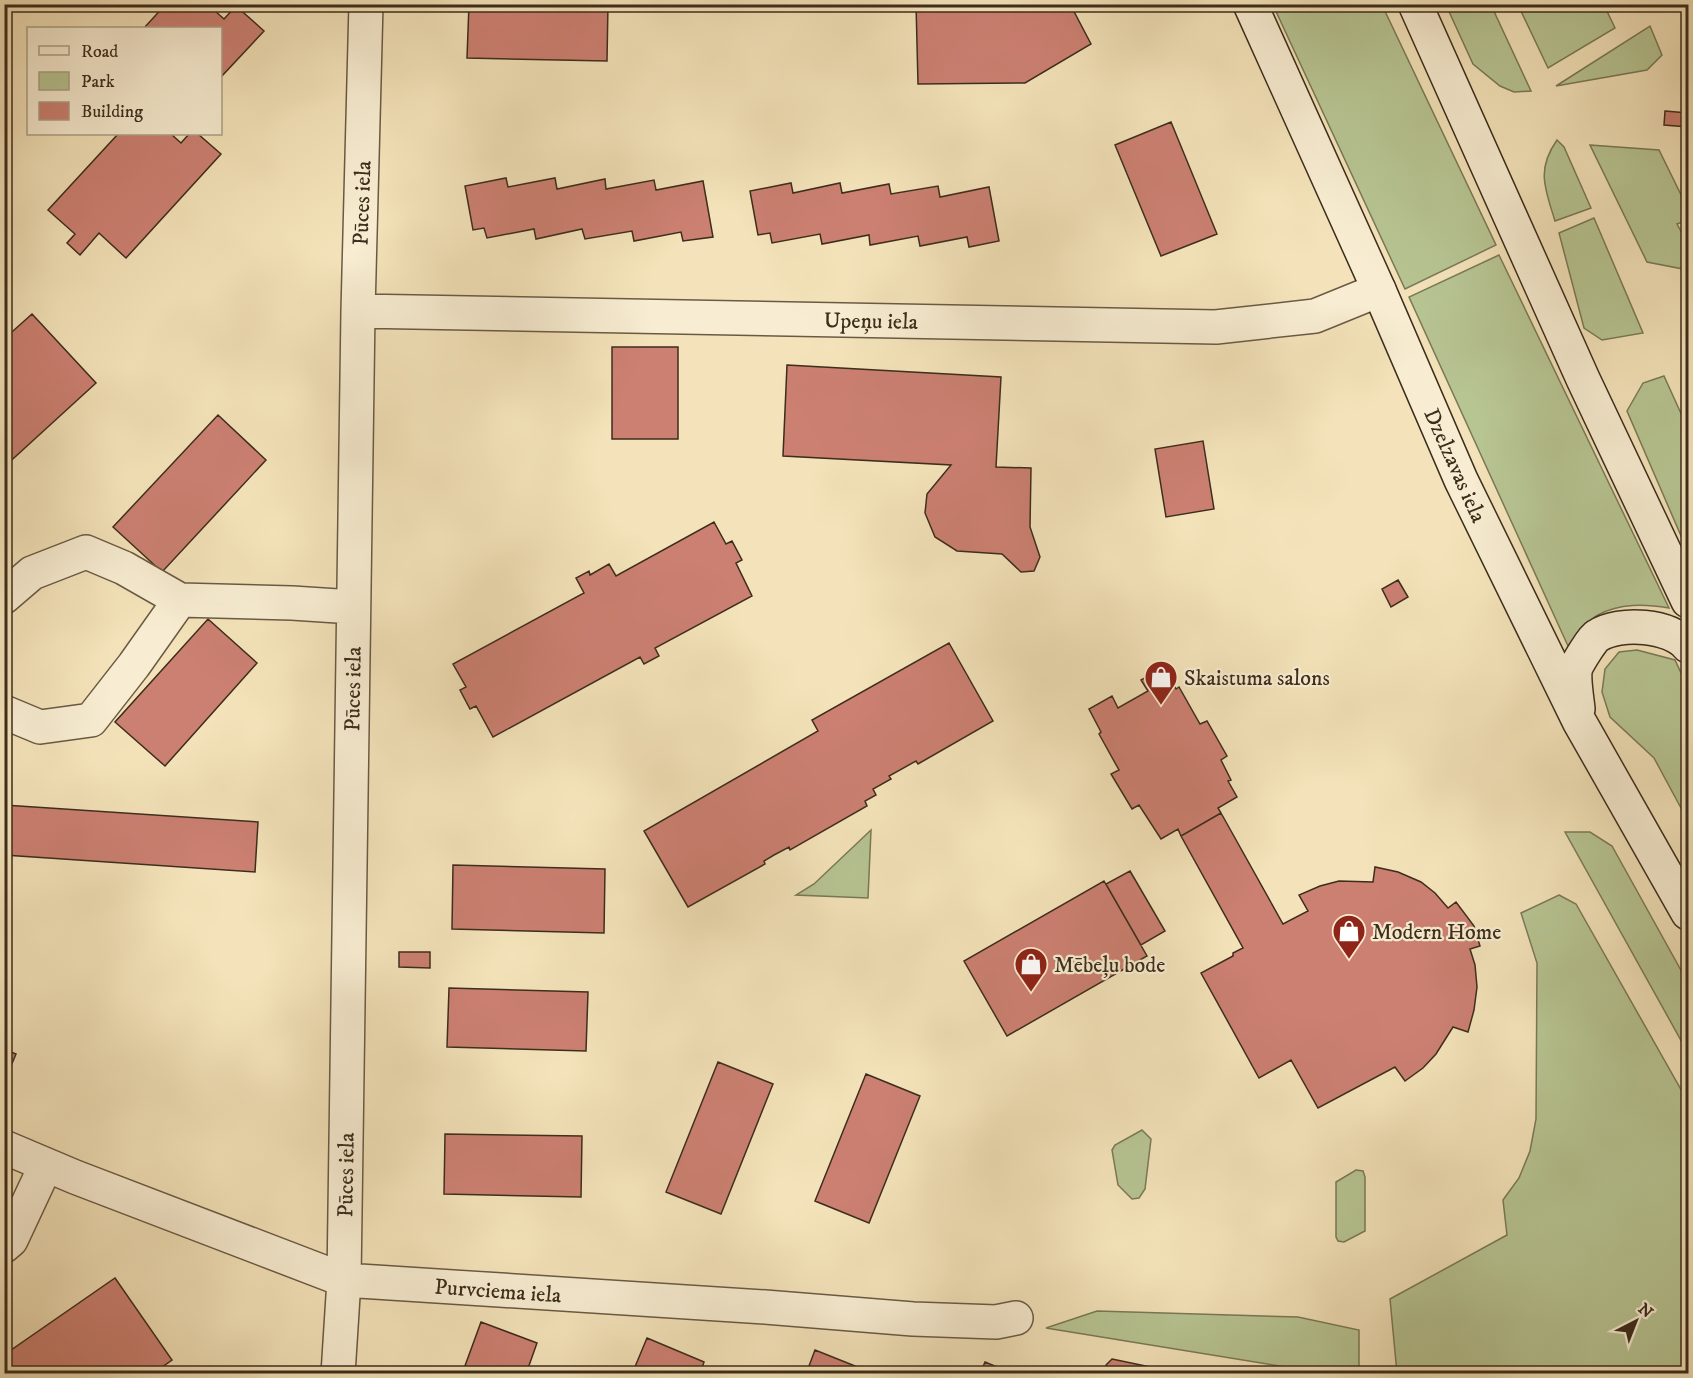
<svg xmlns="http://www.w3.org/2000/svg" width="1693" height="1378" font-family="'IM FELL DW Pica',serif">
<rect width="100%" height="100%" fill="#f4e3ba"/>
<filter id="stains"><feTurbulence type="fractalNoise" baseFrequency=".00333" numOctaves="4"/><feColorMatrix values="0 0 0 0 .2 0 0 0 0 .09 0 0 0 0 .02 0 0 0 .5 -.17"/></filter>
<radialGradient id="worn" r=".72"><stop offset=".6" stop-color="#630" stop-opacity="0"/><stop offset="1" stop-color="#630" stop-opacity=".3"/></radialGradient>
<!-- green -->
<path fill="#b7c593" stroke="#7a7958" stroke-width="1.5" d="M1273 5H1382L1496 245 1405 289Z
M1446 5H1491L1531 91 1514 92 1500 86 1473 64Z
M1518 5H1604L1615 28 1548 68Z
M1650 26 1662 55 1647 70 1556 86Z
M1557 140 1564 147 1591 208 1555 221C1545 188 1536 170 1557 140Z
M1590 145 1659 150 1688 209V220L1677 224 1688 244V270L1647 262Z
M1594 218 1643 333 1602 340 1584 328 1559 233Z
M1499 255 1669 608C1645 604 1620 603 1598 615 1587 621 1577 636 1568 646L1409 297Z
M1664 376 1688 429V552L1627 411 1643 383Z
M1637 650 1675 660 1688 688V821L1654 758 1610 717 1602 692 1605 669 1619 652Z
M871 830 868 898 796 895 814 884Z
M1565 832H1590L1612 846 1688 983V1053Z
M1559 895 1576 904 1688 1102V1365L1676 1374 1397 1373 1390 1299 1507 1235 1503 1200 1519 1178 1530 1151 1536 1119 1537 963 1521 913Z
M1142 1130 1151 1139 1145 1189 1139 1198 1132 1199 1118 1185 1112 1150 1115 1145Z
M1356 1170 1363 1171 1365 1177V1231L1344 1242 1338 1241 1336 1237V1182Z
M1097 1311 1298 1317 1359 1330V1373H1322L1046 1328Z"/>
<!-- building -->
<path fill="#cc8072" stroke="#3c2d1c" stroke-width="1.5" d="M166 4H219L214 10 224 19 236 6 264 31 220 78V28H144Z
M469 4H608L607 61 467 58Z
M916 4H1070L1091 44 1025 83 918 84Z
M1665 111 1688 113V127L1664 125Z
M1171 122 1217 234 1161 256 1115 145Z
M118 134H171L181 143 189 134H198L221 154 126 258 99 233 80 255 67 243 75 234 48 210Z
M506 178 508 187 555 178 557 189 605 179 606 189 654 180 656 190 703 181 713 237 683 241 681 232 634 241 632 231 585 239 582 229 536 239 534 229 487 238 484 228 473 230 465 186Z
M791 183 793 193 840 183 842 193 889 184 891 194 938 186 940 197 989 187 999 241 969 247 967 237 920 246 918 236 870 245 869 235 822 244 820 234 772 243 770 233 758 235 750 191Z
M32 314 96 383 4 467V339Z
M612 347H678V439H612Z
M787 365 1001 377 996 467 1031 468 1030 527 1040 557 1034 571 1021 572 1002 554 957 551 935 537 925 513 927 494 951 465 783 456Z
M218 415 266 460 162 572 113 527Z
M1203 441 1214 509 1166 517 1155 449Z
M714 522 726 544 732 541 742 560 736 563 752 596 655 648 659 656 644 664 640 657 493 737 476 706 470 709 460 690 466 687 453 664 584 593 576 578 589 571 590 575 609 564 616 576Z
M1398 580 1408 597 1391 607 1382 589Z
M208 619 257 663 165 766 115 722Z
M949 643 993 721 918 764 916 761 889 776 891 779 873 789 876 795 865 801 867 806 790 850 789 847 774 855 764 861 765 864 688 907 644 831 818 731 812 720Z
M1164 667 1176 689 1179 687 1200 724 1207 721 1227 756 1221 760 1231 780 1228 781 1237 797 1218 808 1221 813 1181 836 1178 829 1161 839 1139 805 1132 809 1111 774 1119 770 1099 734 1101 732 1089 709 1112 696 1118 708 1148 691 1141 680Z
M4 805 258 822 255 872 4 855Z
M1221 813 1283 924 1308 911 1299 895 1320 886 1339 881 1373 882 1375 867 1398 872 1421 882 1435 893 1448 908 1456 902 1474 926 1480 946 1470 949 1475 965 1477 987 1474 1010 1468 1032 1453 1027 1436 1054 1423 1068 1405 1081 1395 1067 1318 1108 1291 1060 1259 1078 1201 973 1233 956V953L1243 948 1181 836Z
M453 865 605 869 604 933 452 929Z
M1130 871 1165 931 1141 945 1106 884Z
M1104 881 1147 956 1007 1036 964 961Z
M399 952H430V968L399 967Z
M449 988 588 992 586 1051 447 1047Z
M8 1051 16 1054 4 1083V1060Z
M718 1062 773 1084 721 1214 666 1192Z
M866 1074 920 1096 869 1223 815 1201Z
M445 1134 582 1136 581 1197 444 1194Z
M115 1278 172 1360 152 1374H4V1355Z
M481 1322 537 1343 526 1374H462Z
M647 1338 704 1362 700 1374H632Z
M815 1350 870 1372 869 1374H806Z
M1112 1359 1184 1374H1106V1365Z
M985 1362 1014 1374H980Z"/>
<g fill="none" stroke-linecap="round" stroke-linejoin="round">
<!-- minor casing -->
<g stroke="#6a5a44" stroke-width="36">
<path id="minor" d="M358 311 1216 327 1315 316 1379 290
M4 597 32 573 86 552 124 568 180 600 292 603 353 607
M4 712 40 727 91 720 134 665 180 600
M4 1147 75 1177 344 1280 765 1307 913 1319 996 1322 1016 1318
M4 1246 11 1240 46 1165
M338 1374 344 1280 358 311 366 4"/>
</g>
<!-- secondary casing -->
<g stroke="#3c2d1c" stroke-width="36">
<path id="secondary" d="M1250 4 1379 290 1461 480 1579 721 1688 913
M1415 4 1583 379 1688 601
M1578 709C1577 699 1573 676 1576 667 1579 661 1592 639 1597 636 1620 621 1671 625 1688 646"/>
</g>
<!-- minor -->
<use href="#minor" stroke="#f8edd2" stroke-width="33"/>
<!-- secondary -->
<use href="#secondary" stroke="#f8edd2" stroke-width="33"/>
</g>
<!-- icons -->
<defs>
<g id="shop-pin" transform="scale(1.725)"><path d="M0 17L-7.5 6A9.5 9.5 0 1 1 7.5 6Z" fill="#8f2418" stroke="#f8edd2"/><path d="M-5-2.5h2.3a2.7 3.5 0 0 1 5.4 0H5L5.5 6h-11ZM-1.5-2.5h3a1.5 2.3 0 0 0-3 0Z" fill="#fff"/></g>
</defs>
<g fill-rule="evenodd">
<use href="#shop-pin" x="1161" y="677"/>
<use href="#shop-pin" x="1349" y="931"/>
<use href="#shop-pin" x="1031" y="964"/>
</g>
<g text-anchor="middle" stroke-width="4.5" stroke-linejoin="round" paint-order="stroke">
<!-- street labels -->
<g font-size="22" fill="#3c2d1c" stroke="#f8edd2">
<text transform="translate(361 203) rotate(-88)" y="8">Pūces iela</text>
<text transform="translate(871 320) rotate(1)" y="8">Upeņu iela</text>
<text transform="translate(1456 465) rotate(66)" y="8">Dzelzavas iela</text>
<text transform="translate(352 689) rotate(-89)" y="8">Pūces iela</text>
<text transform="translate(345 1175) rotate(-89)" y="8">Pūces iela</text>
<text transform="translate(498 1290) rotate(4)" y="8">Purvciema iela</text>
</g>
<!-- poi labels -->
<g font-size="22" fill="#3c2d1c" stroke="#f8edd2" text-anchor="start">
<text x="1184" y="685">Skaistuma salons</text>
<text x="1372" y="939">Modern Home</text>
<text x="1054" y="972">Mēbeļu bode</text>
</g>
</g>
<!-- margin -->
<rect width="1693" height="1378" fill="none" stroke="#f4e3ba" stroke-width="24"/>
<rect x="6" y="6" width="1681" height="1366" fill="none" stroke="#3c2d1c" stroke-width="3"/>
<rect x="12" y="12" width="1669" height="1354" fill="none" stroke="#3c2d1c" stroke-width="1.5"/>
<!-- legend -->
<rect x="27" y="27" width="195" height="108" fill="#f8edd2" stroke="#ada089" stroke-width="1.5"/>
<rect x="39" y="46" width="30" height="9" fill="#f8edd2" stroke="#ada089" stroke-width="1.5"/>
<text x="81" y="57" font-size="18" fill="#3c2d1c">Road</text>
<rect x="39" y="72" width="30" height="18" fill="#b7c593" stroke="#ada089" stroke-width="1.5"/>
<text x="81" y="87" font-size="18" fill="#3c2d1c">Park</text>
<rect x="39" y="102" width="30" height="18" fill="#cc8072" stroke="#ada089" stroke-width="1.5"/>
<text x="81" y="117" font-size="18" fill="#3c2d1c">Building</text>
<!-- north arrow -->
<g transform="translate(1636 1321) rotate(42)" stroke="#f8edd2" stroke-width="4.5" paint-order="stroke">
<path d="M0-4.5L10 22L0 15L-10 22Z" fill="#3c2d1c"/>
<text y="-9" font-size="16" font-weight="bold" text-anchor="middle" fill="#3c2d1c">N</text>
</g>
<rect width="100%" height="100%" filter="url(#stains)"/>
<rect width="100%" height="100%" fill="url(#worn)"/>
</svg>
